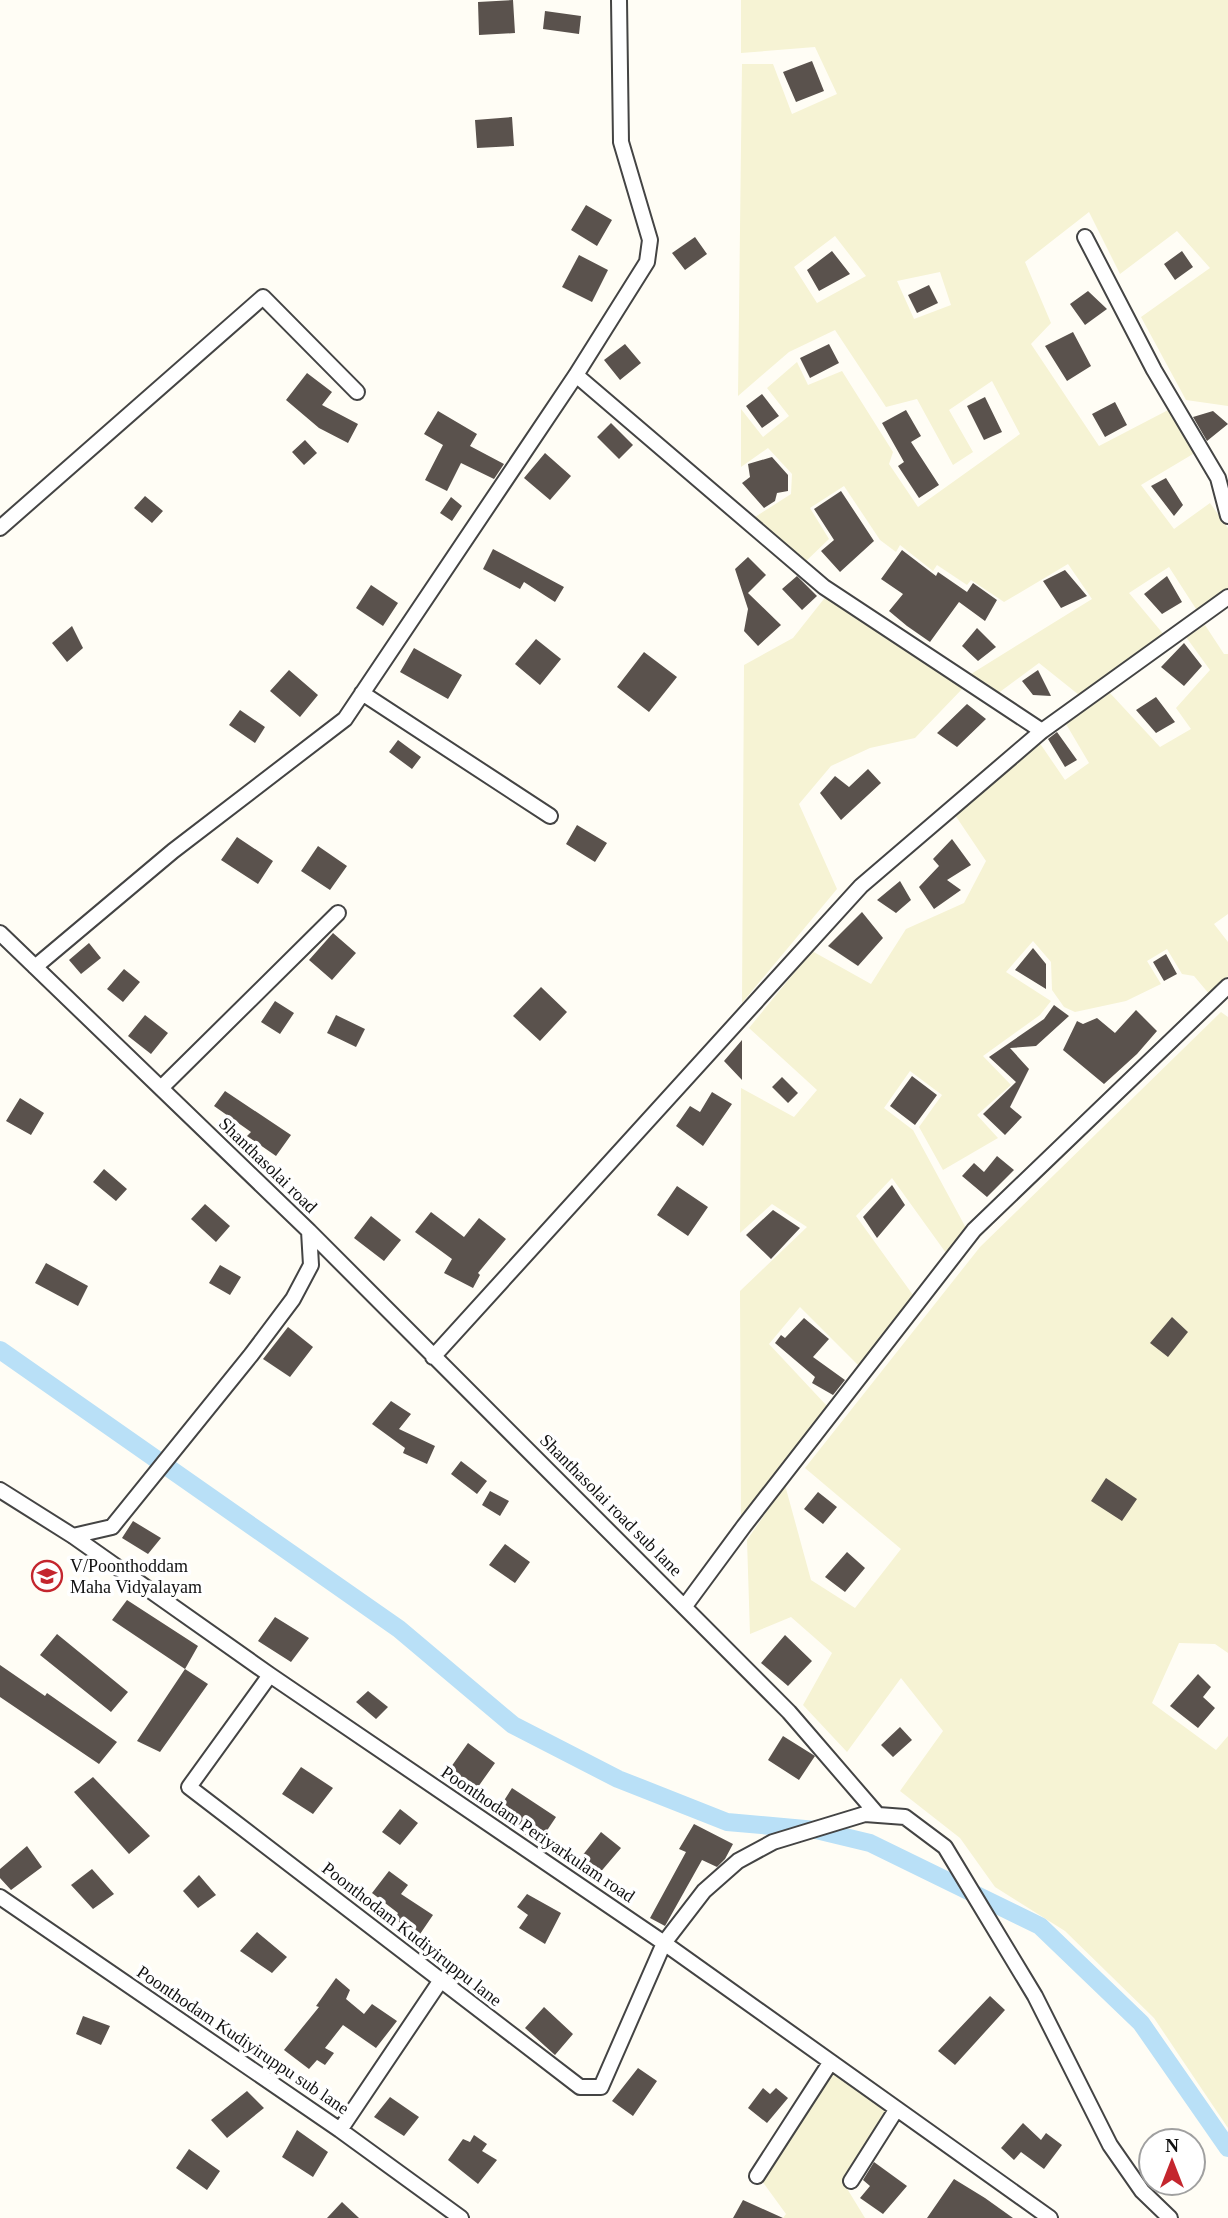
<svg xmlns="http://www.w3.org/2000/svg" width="1228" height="2218" font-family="'Times New Roman',serif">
<rect width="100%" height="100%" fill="#fffdf5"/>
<!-- farmland -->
<path fill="#f6f3d4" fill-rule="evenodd" d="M741 0H1228V406L1186 400 1141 317 1210 268 1177 231 1120 274 1089 212 1025 262 1051 323 1031 344 1099 446 1172 408 1198 451 1141 485 1174 529 1210 503 1228 528V589L1198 612 1169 567 1129 593 1165 636 1079 695 1039 663 997 694 971 674 1092 599 1068 564 1004 602 971 580 967 585 937 565 933 571 900 545 896 552 880 540 844 486 810 508 829 539 803 564 752 519 791 494 792 474 768 448 741 467V409L763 437 789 416 767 388 797 362 808 385 842 371 893 452 889 464 918 507 1020 434 992 381 949 410 973 452 953 465 917 399 886 407 835 330 789 352 738 396 742 64H773L792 114 837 94 815 47 741 53ZM835 236 866 276 817 303 794 267ZM940 272 951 305 914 319 897 281Z
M827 595 964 687 915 738 870 748 831 766 799 804 837 889 742 1003 744 665 793 638Z
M1205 625 1224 654H1228V914L1214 924 1228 942V976L1210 995 1194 976 1182 974 1167 949 1147 961 1161 984 1126 1001 1075 1012 1064 1007 1052 990 1051 962 1033 941 1006 972 1051 1001 1040 1015 983 1056 1011 1085 977 1115 998 1138 943 1170 919 1127 942 1095 910 1071 884 1108 913 1130 966 1228 946 1253 892 1178 856 1216 913 1295 859 1366 800 1307 769 1344 827 1406 741 1519 740 1291 807 1227 772 1204 740 1233 741 1088 794 1117 817 1090 749 1028 812 951 871 984 906 929 964 903 986 861 955 815 1039 742 1065 780 1089 763 1066 724 1110 693 1160 747 1191 729 1176 708 1210 670 1186 637Z
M1221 1012 1228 1017V1653L1215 1644 1179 1643 1152 1703 1216 1750 1228 1736V2128L1154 2018 1065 1931 995 1887 960 1838 900 1791 943 1731 901 1678 847 1752 803 1705 832 1653 791 1617 750 1634 747 1540 785 1485 811 1580 855 1608 901 1549 805 1468 980 1247Z
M831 2072 887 2109 843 2182 865 2218H783L786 2214 762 2181Z"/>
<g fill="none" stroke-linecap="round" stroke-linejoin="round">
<!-- canal -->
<path stroke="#b9e0f7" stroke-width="18" d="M0 1350 399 1629 513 1725 618 1779 727 1822 816 1830 870 1843 1040 1926 1141 2023 1228 2148"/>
</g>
<!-- building -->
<path fill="#5a524d" d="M513 0 515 33 479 35 478 2Z
M545 11 581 16 579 34 543 29Z
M812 61 824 91 796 102 783 72Z
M512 117 514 146 477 148 475 120Z
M586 205 612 220 597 246 571 230Z
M695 237 707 254 685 270 672 253Z
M832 251 850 274 819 291 807 270Z
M1182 251 1193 267 1175 280 1164 264Z
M579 255 608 270 592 302 562 287Z
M929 285 938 303 917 313 908 295Z
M1088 291 1107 309 1085 325 1070 304Z
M1073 332 1091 366 1067 381 1045 346Z
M625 344 641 363 620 380 604 360Z
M829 344 839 363 810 378 800 358Z
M307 373 332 392 322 405 358 424 348 443 319 428 286 400Z
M762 394 779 416 762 428 746 406Z
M985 397 1002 432 984 440 967 406Z
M1115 402 1127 425 1105 437 1092 414Z
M906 410 921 436 911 442 939 485 919 498 898 466 904 462 882 423Z
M438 411 477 434 470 446 504 464 494 479 461 463 447 491 425 480 443 445 424 434Z
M1213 411 1228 424 1207 441 1193 417Z
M611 423 633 445 619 459 597 437Z
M305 440 317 453 304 465 292 452Z
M545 453 571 476 550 500 524 478Z
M772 457 788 475V491L777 493 775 501 764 508 742 483 750 477 748 464Z
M1166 478 1183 505 1174 516 1151 486Z
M841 491 874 541 840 572 821 551 834 540 814 509Z
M145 496 163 511 152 523 134 508Z
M451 497 462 506 452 521 440 513Z
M493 549 564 587 555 602 524 582 520 589 483 569Z
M902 550 936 576 938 572 967 592 973 583 997 600 985 621 959 602 930 642 907 626 889 611 903 594 881 579Z
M748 557 766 575 748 593 781 625 758 646 744 631 748 609 735 569Z
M1065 570 1087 596 1061 608 1043 581Z
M797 576 817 596 802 610 782 589Z
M1167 576 1182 602 1162 614 1144 594Z
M371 585 398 603 383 626 356 608Z
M72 626 83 648 67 662 52 643Z
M977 628 996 647 978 661 962 646Z
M536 639 561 659 540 685 515 664Z
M1184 643 1202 666 1184 686 1161 667Z
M414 648 462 675 448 699 400 672Z
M644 652 677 677 649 712 617 687Z
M289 670 318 695 300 717 270 691Z
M1038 670 1051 696 1033 695 1022 681Z
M1156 697 1175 722 1156 733 1136 710Z
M967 704 986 719 957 747 937 733Z
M240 710 265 727 255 743 229 725Z
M1057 732 1077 760 1065 767 1048 739Z
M398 740 421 757 412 769 389 752Z
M868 769 881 783 841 820 820 793 835 776 849 787Z
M577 825 607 843 595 862 566 844Z
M237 837 273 861 258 884 221 860Z
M952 839 971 865 947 880 961 890 934 909 919 887 939 866 933 859Z
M318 846 347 866 330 890 301 871Z
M900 881 911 900 896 913 877 900Z
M862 912 883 938 858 966 828 946Z
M333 933 356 953 332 980 309 960Z
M89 943 101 958 81 974 69 960Z
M1033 948 1046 964V989L1015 970Z
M1166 954 1177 974 1164 981 1153 962Z
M124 969 140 982 123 1002 107 989Z
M541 987 567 1012 540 1041 513 1016Z
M275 1001 294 1013 280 1034 261 1022Z
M1054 1005 1069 1016 1036 1046 1010 1048 1029 1069 1010 1107 1022 1117 1005 1135 983 1114 1016 1082 989 1057 1044 1019Z
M1136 1010 1157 1031 1137 1054 1104 1084 1063 1050 1077 1021 1083 1024 1097 1018 1115 1033Z
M145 1015 168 1033 151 1054 128 1036Z
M336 1015 365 1029 356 1047 327 1033Z
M742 1040V1080L724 1061Z
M912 1076 937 1095 915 1125 890 1106Z
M782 1077 798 1093 788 1103 772 1087Z
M225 1091 291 1135 276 1156 247 1136 251 1132 214 1106Z
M712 1092 732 1104 703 1146 676 1126 690 1106 700 1112Z
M20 1098 44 1113 31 1135 6 1121Z
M997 1156 1014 1170 987 1197 962 1176 974 1163 984 1172Z
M104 1169 127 1189 116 1201 93 1182Z
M892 1185 905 1205 877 1238 863 1217Z
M677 1186 708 1207 688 1236 657 1215Z
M205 1204 230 1226 216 1242 191 1219Z
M773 1210 800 1228 771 1259 746 1235Z
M431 1212 464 1237 479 1218 506 1239 478 1273 480 1275 473 1288 444 1273 452 1259 415 1232Z
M371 1216 401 1240 384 1261 354 1238Z
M46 1263 88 1286 78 1306 35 1283Z
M220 1265 241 1277 230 1295 209 1283Z
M1172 1317 1188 1332 1168 1357 1150 1343Z
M804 1318 829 1339 813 1357 845 1380 833 1395 812 1383 815 1377 775 1343 781 1335 785 1338Z
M288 1327 313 1347 290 1377 263 1359Z
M391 1401 411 1414 399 1429 435 1446 427 1464 403 1453 405 1448 372 1424Z
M461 1461 487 1481 477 1494 451 1474Z
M1106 1478 1137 1499 1122 1521 1091 1501Z
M490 1491 509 1501 500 1516 482 1505Z
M818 1492 837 1507 823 1524 804 1509Z
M133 1521 161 1538 148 1554 122 1538Z
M505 1544 530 1562 515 1583 489 1565Z
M847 1552 865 1568 845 1592 825 1577Z
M127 1600 198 1646 185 1669 112 1620Z
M275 1617 309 1638 291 1662 258 1641Z
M57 1634 128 1692 111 1712 40 1655Z
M785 1635 812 1661 788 1686 761 1663Z
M0 1665 45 1696 47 1693 117 1742 99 1764 0 1697Z
M185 1669 208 1684 160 1752 137 1741Z
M1198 1674 1211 1687 1203 1697 1215 1708 1198 1728 1170 1706Z
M368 1691 388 1707 376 1719 356 1702Z
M900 1727 912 1740 893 1757 881 1745Z
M783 1736 815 1756 799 1780 768 1760Z
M468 1743 495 1763 473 1794 446 1774Z
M301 1767 333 1788 313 1814 282 1794Z
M93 1777 150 1836 129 1854 74 1792Z
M512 1788 556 1817 538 1844 496 1813Z
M400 1809 418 1823 400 1845 382 1832Z
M694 1824 733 1844 725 1859 717 1867 702 1860 665 1926 650 1918 686 1852 679 1849Z
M601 1832 621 1848 598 1875 578 1861Z
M27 1846 42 1867 11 1890 0 1878V1869Z
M92 1869 114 1894 93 1909 71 1885Z
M389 1871 408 1885 401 1894 433 1915 418 1937 395 1919 398 1913 372 1893Z
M199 1875 216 1895 198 1908 183 1891Z
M527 1894 561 1913 545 1944 519 1928 528 1915 517 1907Z
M257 1932 287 1957 272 1973 240 1951Z
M336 1978 350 1990 346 1999 364 2014 372 2004 397 2021 376 2048 343 2025 325 2048 334 2053 325 2065 317 2060 309 2069 284 2050 319 2007 316 2006Z
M990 1996 1005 2010 955 2065 938 2051Z
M544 2007 573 2034 555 2055 525 2028Z
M83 2016 110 2026 101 2045 76 2034Z
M638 2068 657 2081 633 2116 612 2101Z
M763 2088 770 2094 776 2088 788 2098 767 2123 748 2108Z
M247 2091 264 2108 227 2138 211 2120Z
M390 2097 419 2117 404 2136 374 2117Z
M1023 2123 1041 2140 1046 2133 1062 2145 1044 2169 1021 2152 1014 2160 1001 2148Z
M297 2130 328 2152 313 2177 282 2157Z
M474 2135 487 2144 482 2151 497 2160 478 2184 448 2160 463 2139 470 2142Z
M189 2149 220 2171 207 2190 176 2168Z
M874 2162 907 2186 883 2214 860 2198 870 2186 863 2180Z
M954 2179 985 2198 1013 2218H927Z
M743 2200 783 2218H733Z
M342 2202 359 2218H327Z"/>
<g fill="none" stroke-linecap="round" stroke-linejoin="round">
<!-- street casing -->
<g stroke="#444" stroke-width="18">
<path id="street" d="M1085 237 1154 370 1218 478 1228 516
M576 375 824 587 1042 731
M0 528 263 297 357 392
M362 693 550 816
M0 933 309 1231 311 1265 293 1299 251 1355 112 1527 73 1536
M35 967 173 851 345 719 576 375 647 262 650 240 621 142 619 0
M161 1088 338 913
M309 1231 789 1712 877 1814
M433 1357 861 886 1042 731 1228 597
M0 1490 73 1536 270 1675 664 1943 1050 2218
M685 1606 744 1526 974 1230 1228 986
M270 1675 189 1787 580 2087H601L664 1943 704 1891 738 1861 773 1842 865 1814 905 1817 945 1847 1035 1996 1110 2145 1142 2191 1170 2218
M0 1897 340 2130 461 2218
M340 2130 441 1980
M757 2176 830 2063
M851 2181 896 2110"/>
</g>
<!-- street -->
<use href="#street" stroke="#fff" stroke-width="14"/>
</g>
<!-- icons -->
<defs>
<g id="school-ring" transform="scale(1.575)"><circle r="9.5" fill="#fff" stroke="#c4262e" stroke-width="1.5"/><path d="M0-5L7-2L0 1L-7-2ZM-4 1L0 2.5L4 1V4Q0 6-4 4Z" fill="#c4262e"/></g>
</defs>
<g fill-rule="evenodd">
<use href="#school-ring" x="47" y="1576"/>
</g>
<g text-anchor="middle" stroke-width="7" stroke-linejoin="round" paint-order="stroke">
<!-- street labels -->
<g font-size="18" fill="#111" stroke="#fff">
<text transform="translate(268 1165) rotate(44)" y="6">Shanthasolai road</text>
<text transform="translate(611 1505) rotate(45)" y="6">Shanthasolai road sub lane</text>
<text transform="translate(538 1834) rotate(34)" y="6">Poonthodam Periyarkulam road</text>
<text transform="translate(412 1934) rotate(38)" y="6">Poonthodam Kudiyiruppu lane</text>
<text transform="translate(243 2040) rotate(34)" y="6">Poonthodam Kudiyiruppu sub lane</text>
</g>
<!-- poi labels -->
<g font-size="18" fill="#111" stroke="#fff" text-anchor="start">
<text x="70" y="1572">V/Poonthoddam<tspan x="70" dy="21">Maha Vidyalayam</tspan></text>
</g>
</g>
<!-- north arrow -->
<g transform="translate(1172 2162)"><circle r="33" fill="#ffffff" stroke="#a0a0a0" stroke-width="2"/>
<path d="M0-5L12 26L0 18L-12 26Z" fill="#c4262e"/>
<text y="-10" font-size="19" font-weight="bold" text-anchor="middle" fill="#111111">N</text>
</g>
</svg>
